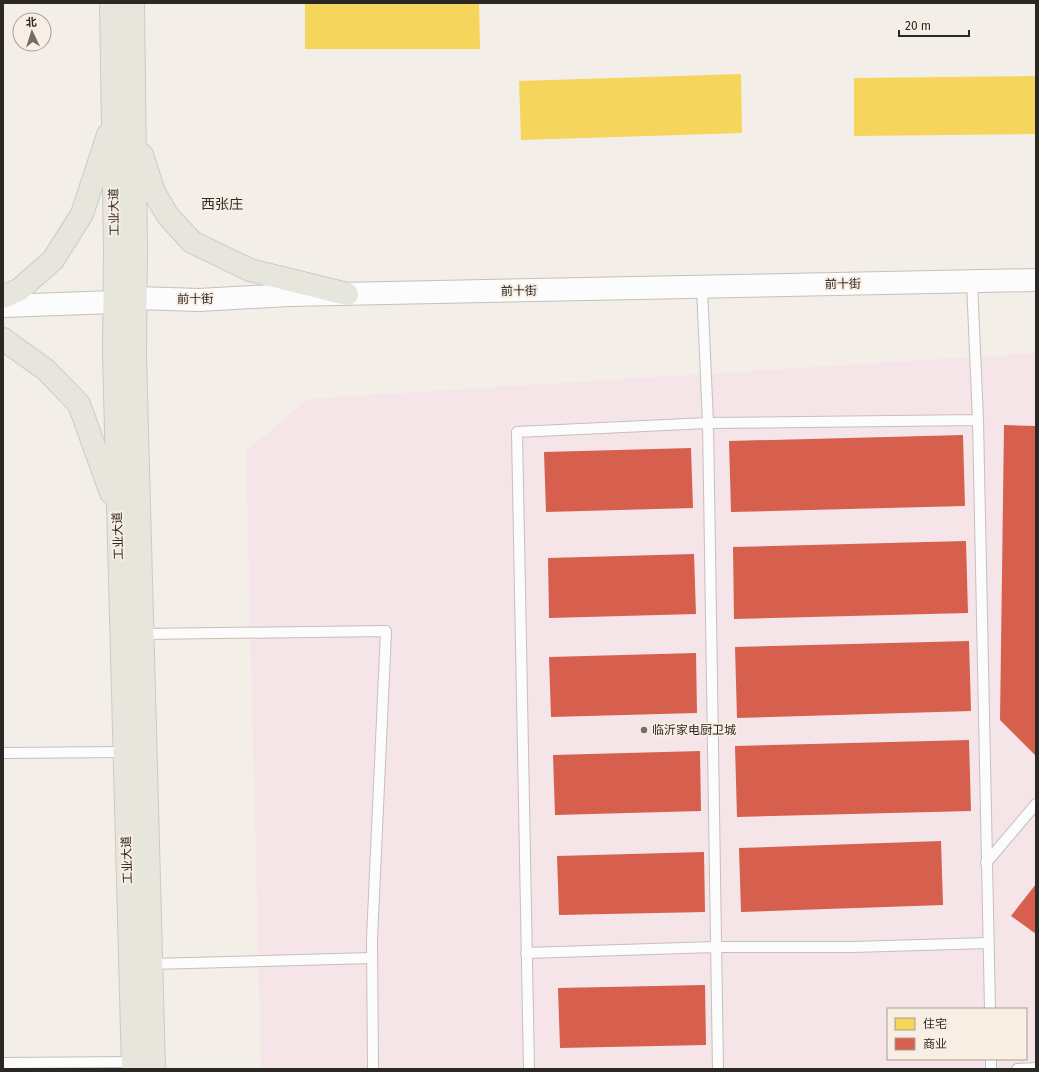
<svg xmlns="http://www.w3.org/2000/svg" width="1039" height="1072" font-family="'Fira Sans','Noto Sans SC',sans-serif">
<rect width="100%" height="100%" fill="#f3eee8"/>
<!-- commercial -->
<path fill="#f5e5e9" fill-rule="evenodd" d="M1036 353V1069H261L246 451 308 399ZM888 1009H1026V1059H888Z"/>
<!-- homes -->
<path fill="#f6d55c" d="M305 3H479L480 49H305Z
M741 74 742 133 521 140 519 81Z
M1036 76V134L854 136V78Z"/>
<!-- shops -->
<path fill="#d6604d" d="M1004 425 1036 426V756L1000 720Z
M963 435 965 506 731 512 729 441Z
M691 448 693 508 546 512 544 452Z
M966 541 968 613 734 619 733 547Z
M694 554 696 614 549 618 548 558Z
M969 641 971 711 737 718 735 647Z
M696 653 697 713 551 717 549 657Z
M969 740 971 811 737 817 735 746Z
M700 751 701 811 555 815 553 755Z
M941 841 943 905 741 912 739 848Z
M704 852 705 912 559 915 557 856Z
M1036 884V934L1011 916Z
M705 985 706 1045 560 1048 558 988Z"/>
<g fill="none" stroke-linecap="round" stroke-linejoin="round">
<!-- lane casing -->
<g stroke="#c4c0bb" stroke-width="12">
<path id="lane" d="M972 282 978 420 990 1009
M702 287 708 423 718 1069
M143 634 386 631 372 939 373 1069
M3 753 124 752
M986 863 1036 804
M526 953 715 947H853L988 943
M152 964 372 958
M991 1059V1069
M3 1063 133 1062
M529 1069 517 432 708 423 978 420
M1017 1069 1036 1068"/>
</g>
<!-- secondary casing -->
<g stroke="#c4c0bb" stroke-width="24">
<path id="secondary" d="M3 306 114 302 136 298 199 300 289 295 1036 280"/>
</g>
<!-- primary casing -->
<g stroke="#ccc9c7" stroke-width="24">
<path id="primary" d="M111 3 115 252 114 354 133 1069
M133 3 136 249 135 355 154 1069
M142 155 154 192 168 216 192 242 250 270 347 294
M3 297 20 289 53 260 82 214 108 135
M3 339 46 370 79 404 111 493"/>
</g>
<!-- lane -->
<use href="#lane" stroke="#fdfcfc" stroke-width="10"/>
<!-- secondary -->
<use href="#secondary" stroke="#fdfcfc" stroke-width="22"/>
<!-- primary -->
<use href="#primary" stroke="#e7e6dc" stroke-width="22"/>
</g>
<!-- markers -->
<circle fill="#716d68" stroke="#f8eee3" stroke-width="1.5" cx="644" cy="730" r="4"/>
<g text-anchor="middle" stroke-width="4" stroke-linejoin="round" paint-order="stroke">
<!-- street labels -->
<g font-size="12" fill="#2b2723" stroke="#f8eee3">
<text transform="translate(114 212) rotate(-91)" y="4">工业大道</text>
<text transform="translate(843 284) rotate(-1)" y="4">前十街</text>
<text transform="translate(519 291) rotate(-1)" y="4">前十街</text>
<text x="195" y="303">前十街</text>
<text transform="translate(118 536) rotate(-92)" y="4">工业大道</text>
<text transform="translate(127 860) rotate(-92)" y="4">工业大道</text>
</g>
<!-- poi labels -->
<g font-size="12" fill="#2b2723" stroke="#f8eee3" text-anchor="start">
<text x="652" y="734">临沂家电厨卫城</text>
</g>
<!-- quarter labels -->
<g font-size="14" fill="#332b23" stroke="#f8eee3">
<text x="222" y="209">西张庄</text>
</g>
</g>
<!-- border -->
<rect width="1039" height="1072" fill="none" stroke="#2b2723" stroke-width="8"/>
<!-- legend -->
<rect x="887" y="1008" width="140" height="52" fill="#f8eee3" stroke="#a69e96"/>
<rect x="895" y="1018" width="20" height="12" fill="#f6d55c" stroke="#a69e96"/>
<text x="923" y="1028" font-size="12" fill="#2b2723">住宅</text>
<rect x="895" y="1038" width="20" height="12" fill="#d6604d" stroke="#a69e96"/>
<text x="923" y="1048" font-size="12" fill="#2b2723">商业</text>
<!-- north arrow -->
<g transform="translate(32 32) rotate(356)"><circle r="19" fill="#f8eee3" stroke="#a69e96"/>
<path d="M0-3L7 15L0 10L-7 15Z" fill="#716d68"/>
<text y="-6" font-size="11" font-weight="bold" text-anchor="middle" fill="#2b2723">北</text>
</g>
<!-- scale -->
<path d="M899 30v6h70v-6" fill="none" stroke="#2b2723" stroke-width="2"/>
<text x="905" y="30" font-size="12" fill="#2b2723" stroke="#f8eee3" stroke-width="3" paint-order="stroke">20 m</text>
</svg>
